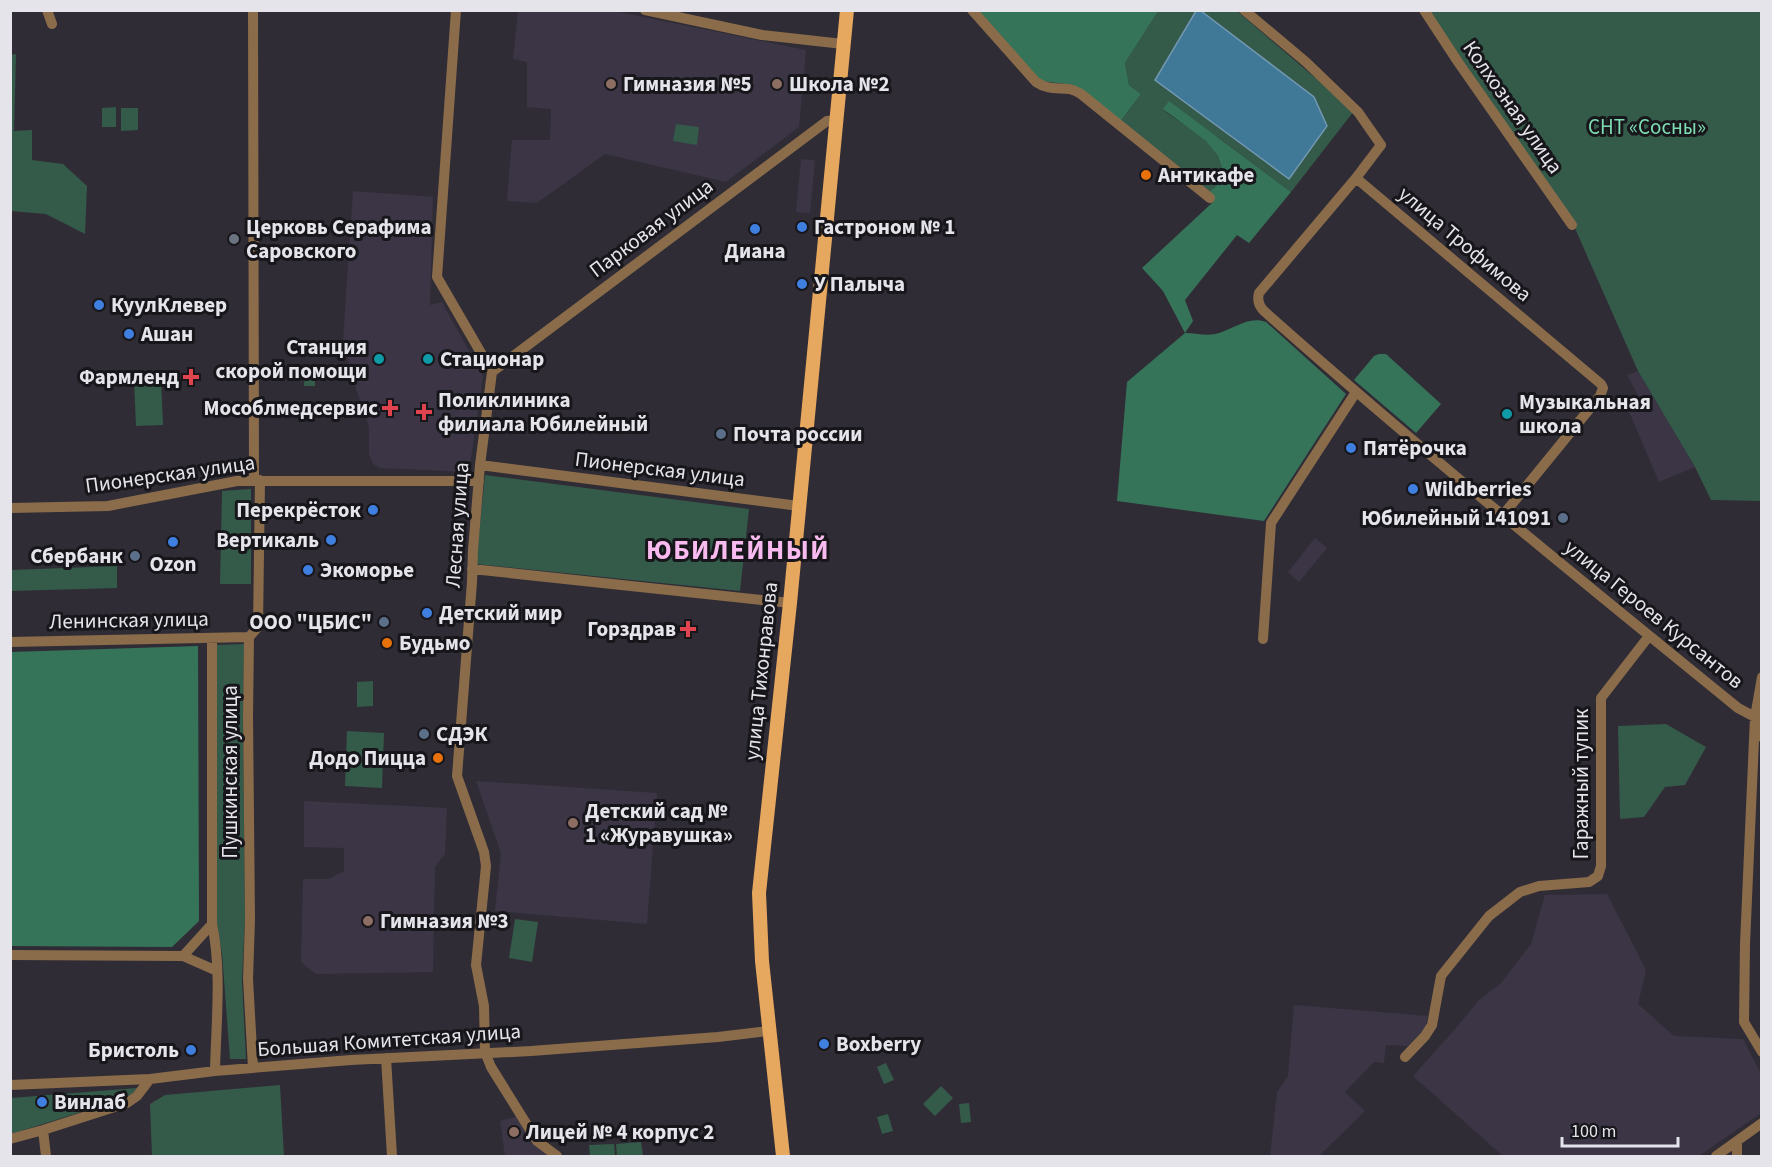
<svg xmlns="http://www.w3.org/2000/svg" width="1772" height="1167" font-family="'Source Sans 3',sans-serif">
<rect width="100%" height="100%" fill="#302c36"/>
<!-- built -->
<path fill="#3b3545" d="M518 11H614L806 50 799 127 726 182 605 154 537 203 507 201 512 140H550L551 109 527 107V62L513 59Z
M801 159 815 160 810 213 796 212Z
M353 191 433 197 430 305 442 302 483 376 469 472 380 468 373 464 369 454V427L353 380 343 341Z
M1638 371 1695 467 1659 482 1627 407 1639 397 1627 375Z
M1315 538 1327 548 1299 582 1288 572Z
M476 781 657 793 647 924 495 911 501 853Z
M304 801 447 808 445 854 435 867 433 972 316 974 301 962 303 879H329L344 871V848L304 847Z
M1607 894 1646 970 1638 1004 1674 1036 1743 1039 1761 1074V1113L1699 1156H1503L1413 1076 1456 1028 1478 1001 1501 983 1531 944 1545 895Z
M1294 1005 1428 1016 1425 1029 1408 1046 1386 1045 1384 1063 1374 1062 1345 1092 1365 1111 1319 1156H1270L1277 1092 1288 1076Z
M519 1116 531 1143 550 1156H505L500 1121Z"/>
<!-- green -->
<path fill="#345a49" d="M1158 10 1237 11 1354 111 1291 192 1219 138 1163 110 1206 140 1218 156 1225 178 1207 194 1120 122 1141 94 1129 85 1125 63Z
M1429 11H1761V501L1711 500 1695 467 1638 371 1570 217Z
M16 54 14 131 32 130V160L63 164 87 186 85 234 46 214 11 211 10 55Z
M116 107V127H102V108Z
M121 108H138V130L121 131Z
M676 124 699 127 697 145 673 141Z
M305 372 315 373V386H304Z
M161 379 163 425 136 426 134 380Z
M485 475 749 509 740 591 476 564Z
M251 489V584H220L222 491Z
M117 566V588L11 591V570Z
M244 644 243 716 245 917 242 981 246 1059H230L222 953 216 920 217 645Z
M373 681V706L357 707V682Z
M1666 724 1706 747 1685 785 1665 787 1644 817 1620 819 1618 726Z
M347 731 384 733 382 788 345 786Z
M515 919 538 922 532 962 509 958Z
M886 1063 894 1080 884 1084 877 1067Z
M280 1085 284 1156H152L150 1104 165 1095Z
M941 1086 953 1098 935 1116 923 1104Z
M137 1088 132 1094 123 1099 11 1134V1098Z
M969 1103 971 1122 961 1123 959 1104Z
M888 1114 893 1131 882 1134 877 1117Z
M641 1142 643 1156H617L616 1144Z
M614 1144 615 1156H590L589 1145Z"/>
<!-- forest -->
<path fill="#36745a" d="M979 11H1158L1125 63 1129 85 1141 94 1120 122 1073 85 1041 81Z
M1169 101 1291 192 1249 243 1237 235 1185 300 1193 321 1185 333C1195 333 1205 336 1215 334 1231 331 1248 315 1266 322L1346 394 1264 521 1117 501 1127 382 1185 333 1163 291 1142 268 1213 202 1211 197 1207 194 1225 178 1218 156 1206 141 1163 109Z
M1379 354H1386L1441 404 1416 433 1354 380 1374 356Z
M198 646 199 921 172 947 11 946V652Z"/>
<!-- water -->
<path fill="#407898" stroke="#7298b1" stroke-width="1.5" d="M1196 11H1201L1314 97 1327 126 1289 179 1155 80Z"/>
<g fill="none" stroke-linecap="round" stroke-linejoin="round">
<!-- minor -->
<path stroke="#8a6c4a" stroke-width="10" d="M47 10 52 24
M253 10 254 480
M456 10 437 277 492 372 480 465 473 550 472 582 457 776 484 852 486 866 476 965 484 1006 485 1052 491 1067 537 1141 557 1156
M645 10 762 35 843 44
M972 10 1036 82C1054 94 1064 83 1081 94L1210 198
M1244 10 1306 62 1358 112 1381 145 1356 178 1601 384 1603 388 1600 396 1503 515
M1424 10 1458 62 1572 225
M1356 178 1259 293C1257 300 1259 306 1264 311 1418 448 1578 578 1738 708L1755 717 1745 944 1744 1022 1762 1052
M492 372 827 121 836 120
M480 465 799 506
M10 508 108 506 237 481H479
M472 569 790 603
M212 638V924C222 970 216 1024 215 1071
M1263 639 1271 523 1356 392
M10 642 249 637
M1762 677 1755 717 1762 737
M10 955 183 956 217 971
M183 956 212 924
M1405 1057 1425 1036 1432 1025 1441 976 1489 916 1520 892 1539 886 1589 882 1598 876 1601 866V698L1649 636
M386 1058 392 1156
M253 1068 248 979 250 919 248 716 249 637 258 627 260 480
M10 1085 150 1079 215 1071 351 1060 531 1051 718 1037 769 1031
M43 1130 46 1156
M10 1139 43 1130 127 1103 137 1096 150 1079
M1737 1141V1156
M1716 1156 1762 1123"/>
<!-- major -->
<path stroke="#e6a75e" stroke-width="14" d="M783 1156 762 961 759 893 790 603 847 10"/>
</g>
<!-- markers -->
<g fill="#8d6e63" stroke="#17161a" stroke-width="2">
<circle cx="611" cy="84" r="6"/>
<circle cx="777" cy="84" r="6"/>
<circle cx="573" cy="823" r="6"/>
<circle cx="368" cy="921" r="6"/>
<circle cx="514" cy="1132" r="6"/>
</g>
<g fill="#e8710a" stroke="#17161a" stroke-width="2">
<circle cx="1146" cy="175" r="6"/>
<circle cx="387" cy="643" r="6"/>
<circle cx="438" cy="758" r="6"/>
</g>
<g fill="#3f7fe0" stroke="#17161a" stroke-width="2">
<circle cx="802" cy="227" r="6"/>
<circle cx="755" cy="229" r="6"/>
<circle cx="802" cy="284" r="6"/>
<circle cx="99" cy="305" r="6"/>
<circle cx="129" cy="334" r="6"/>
<circle cx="1351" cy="448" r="6"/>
<circle cx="1413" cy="489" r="6"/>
<circle cx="373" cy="510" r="6"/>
<circle cx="331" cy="540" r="6"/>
<circle cx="173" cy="542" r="6"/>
<circle cx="308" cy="570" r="6"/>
<circle cx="427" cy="613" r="6"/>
<circle cx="824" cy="1044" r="6"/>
<circle cx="191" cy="1050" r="6"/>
<circle cx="42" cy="1102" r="6"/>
</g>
<circle fill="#6b7280" stroke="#17161a" stroke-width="2" cx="234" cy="239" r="6"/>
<g fill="#0f9aa8" stroke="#17161a" stroke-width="2">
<circle cx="379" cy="359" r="6"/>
<circle cx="428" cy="359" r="6"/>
<circle cx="1507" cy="414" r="6"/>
</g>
<g fill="#e0444e" stroke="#17161a" stroke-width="2">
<path d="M188 368h6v6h6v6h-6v6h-6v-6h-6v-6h6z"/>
<path d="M387 399h6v6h6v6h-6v6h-6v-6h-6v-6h6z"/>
<path d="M421 403h6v6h6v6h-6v6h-6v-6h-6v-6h6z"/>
<path d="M685 620h6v6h6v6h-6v6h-6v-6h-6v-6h6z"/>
</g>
<g fill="#5c6f8a" stroke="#17161a" stroke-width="2">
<circle cx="721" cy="434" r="6"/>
<circle cx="1563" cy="518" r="6"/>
<circle cx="135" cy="556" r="6"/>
<circle cx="384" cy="622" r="6"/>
<circle cx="424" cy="734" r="6"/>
</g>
<g text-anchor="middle" stroke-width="6" stroke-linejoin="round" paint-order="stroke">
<!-- poi labels -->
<g font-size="21" font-weight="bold" fill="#e6e4eb" stroke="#17161a" text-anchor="start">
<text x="623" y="91">Гимназия №5</text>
<text x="789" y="91">Школа №2</text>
<text x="1158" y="182">Антикафе</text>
<text x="246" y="234">Церковь Серафима<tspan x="246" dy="24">Саровского</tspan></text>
<text x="814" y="234">Гастроном № 1</text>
<text x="755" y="258" text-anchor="middle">Диана</text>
<text x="814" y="291">У Палыча</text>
<text x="111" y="312">КуулКлевер</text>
<text x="141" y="341">Ашан</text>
<text x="367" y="354" text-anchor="end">Станция<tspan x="367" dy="24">скорой помощи</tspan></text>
<text x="440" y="366">Стационар</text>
<text x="179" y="384" text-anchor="end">Фармленд</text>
<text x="438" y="407">Поликлиника<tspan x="438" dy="24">филиала Юбилейный</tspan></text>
<text x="1519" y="409">Музыкальная<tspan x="1519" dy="24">школа</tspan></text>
<text x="378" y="415" text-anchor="end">Мособлмедсервис</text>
<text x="733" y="441">Почта россии</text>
<text x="1363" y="455">Пятёрочка</text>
<text x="1425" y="496">Wildberries</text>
<text x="361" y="517" text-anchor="end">Перекрёсток</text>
<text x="1551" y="525" text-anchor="end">Юбилейный 141091</text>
<text x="319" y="547" text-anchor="end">Вертикаль</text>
<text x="123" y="563" text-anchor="end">Сбербанк</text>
<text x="173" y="571" text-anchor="middle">Ozon</text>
<text x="320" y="577">Экоморье</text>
<text x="439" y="620">Детский мир</text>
<text x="372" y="629" text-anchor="end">ООО "ЦБИС"</text>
<text x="676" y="636" text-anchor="end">Горздрав</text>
<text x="399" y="650">Будьмо</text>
<text x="436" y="741">СДЭК</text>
<text x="426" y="765" text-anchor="end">Додо Пицца</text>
<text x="585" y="818">Детский сад №<tspan x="585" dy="24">1 «Журавушка»</tspan></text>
<text x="380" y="928">Гимназия №3</text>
<text x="836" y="1051">Boxberry</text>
<text x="179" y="1057" text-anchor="end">Бристоль</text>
<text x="54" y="1109">Винлаб</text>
<text x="526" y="1139">Лицей № 4 корпус 2</text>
</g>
<!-- street labels -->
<g font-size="21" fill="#e6e4eb" stroke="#17161a">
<text transform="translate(1513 107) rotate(55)" y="7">Колхозная улица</text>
<text transform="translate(651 228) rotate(-37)" y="7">Парковая улица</text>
<text transform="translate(1465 244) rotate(40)" y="7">улица Трофимова</text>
<text transform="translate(660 469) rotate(7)" y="7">Пионерская улица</text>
<text transform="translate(170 474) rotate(-8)" y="7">Пионерская улица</text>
<text transform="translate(457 525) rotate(-86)" y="7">Лесная улица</text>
<text transform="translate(1654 614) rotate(39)" y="7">улица Героев Курсантов</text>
<text transform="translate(129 620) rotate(-1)" y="7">Ленинская улица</text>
<text transform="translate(761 671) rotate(-84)" y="7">улица Тихонравова</text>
<text transform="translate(230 772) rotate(-90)" y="7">Пушкинская улица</text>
<text transform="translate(1581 784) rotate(-90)" y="7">Гаражный тупик</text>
<text transform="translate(389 1040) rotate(-4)" y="7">Большая Комитетская улица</text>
</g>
<!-- park labels -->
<g font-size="21" fill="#7fddb4" stroke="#17161a">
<text x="1647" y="134">СНТ «Сосны»</text>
</g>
<!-- district labels -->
<g font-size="27" font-weight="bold" letter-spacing="1.5" fill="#f9baef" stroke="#17161a">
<text x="738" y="559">ЮБИЛЕЙНЫЙ</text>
</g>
</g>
<!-- border -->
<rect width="1772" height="1167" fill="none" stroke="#e6e4eb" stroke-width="24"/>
<!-- scale -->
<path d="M1562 1137v9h116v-9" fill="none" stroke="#e6e4eb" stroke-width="3"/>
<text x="1571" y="1137" font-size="18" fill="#e6e4eb" stroke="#17161a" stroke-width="4.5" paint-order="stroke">100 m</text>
</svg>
